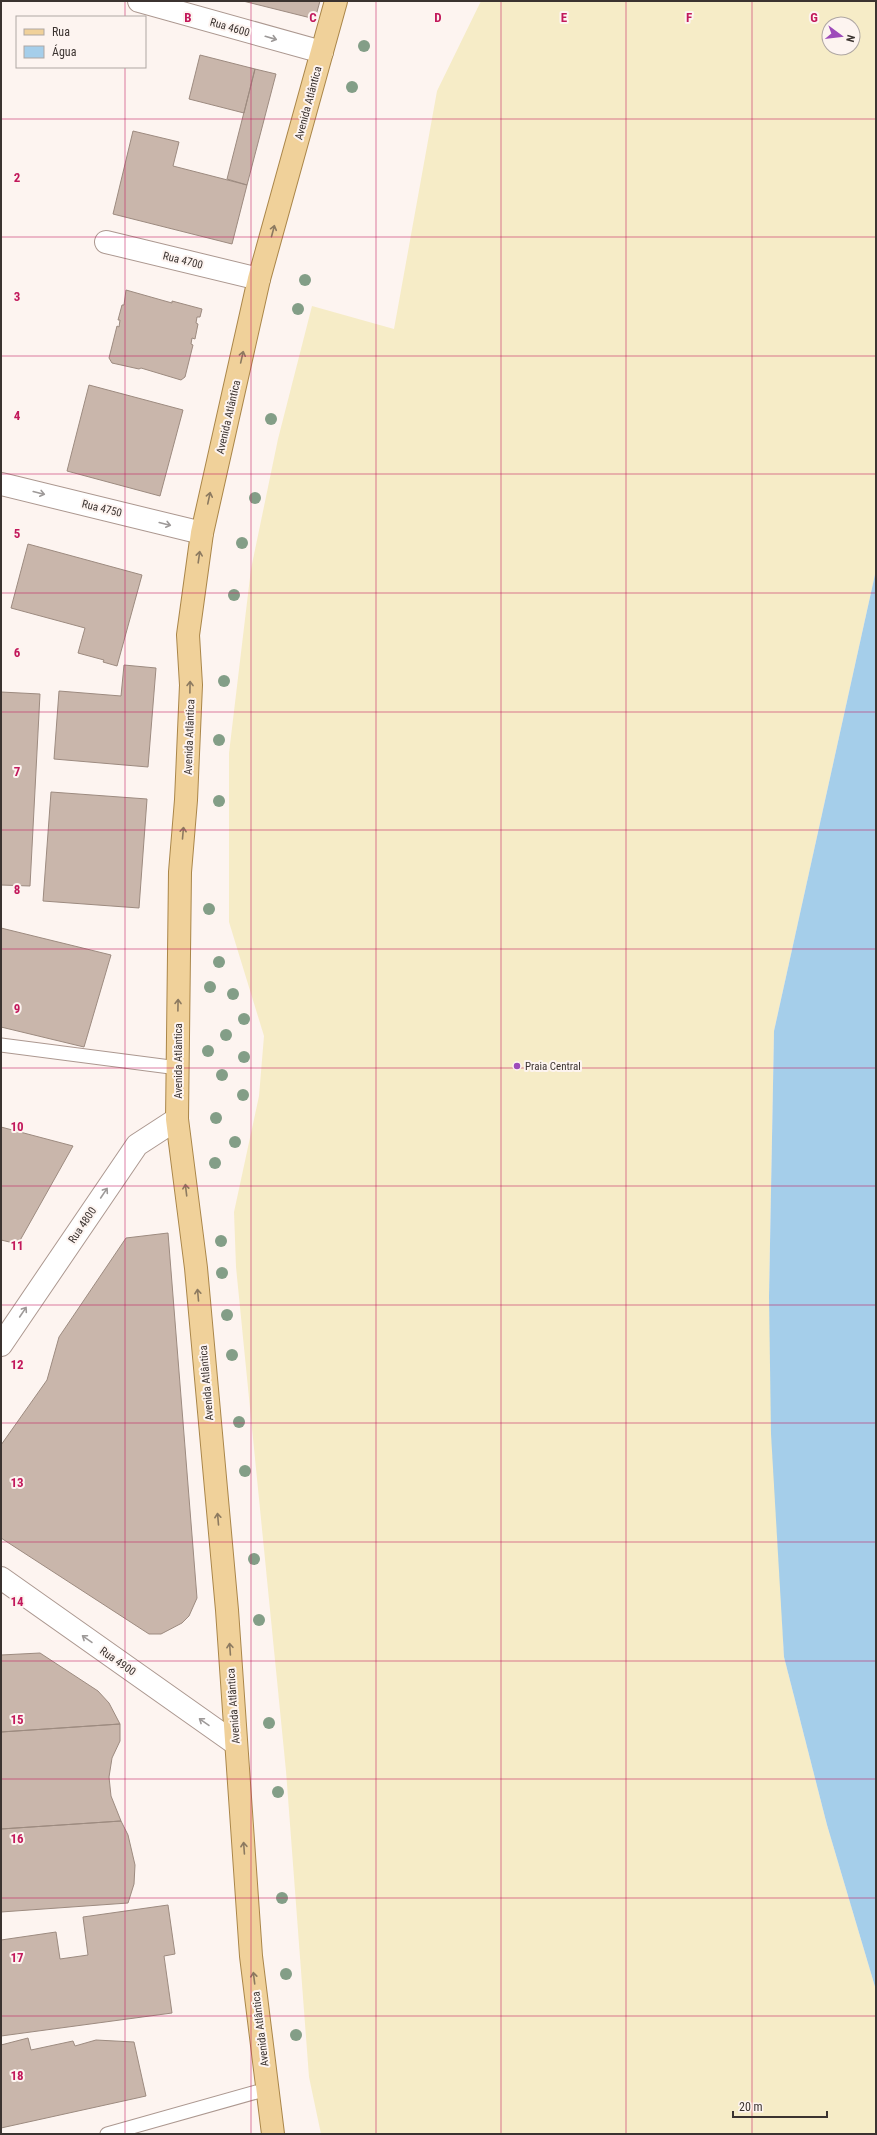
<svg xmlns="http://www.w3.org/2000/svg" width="877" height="2135" font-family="'Roboto Condensed',sans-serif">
<rect width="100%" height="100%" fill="#fdf4f0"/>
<!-- sand -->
<path fill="#f6ecc7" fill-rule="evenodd" d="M481 1H876V570L774 1031 769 1297 784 1657 827 1825 876 1990V2134H321L309 2077 286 1771 236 1267 234 1212 259 1096 264 1036 229 922V753L251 569 278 439 312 306 394 329 437 91ZM829 24H853V48H829Z"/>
<!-- water -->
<path fill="#a5ceea" d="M876 570V1990L827 1825 784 1657 771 1434 769 1297 774 1031Z"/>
<!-- building -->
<path fill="#c9b6ab" stroke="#9d8b80" d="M243 1H320L315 19Z
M200 55 255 69 244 113 189 99Z
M255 69 276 74 247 185 227 179Z
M133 131 179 142 173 166 247 185 232 244 113 214Z
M126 290 172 303V301L202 309 200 317H197L196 323 198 324 195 339 192 338 191 344 193 345 185 377 181 380 141 368 139 369 112 363 109 358 117 326 119 327 120 320H118L122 305H124Z
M89 385 183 410 160 496 67 471Z
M28 544 142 575 117 666 103 662 104 660 78 653 85 628 11 608Z
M124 665 156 668 148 767 54 759 59 691 121 696Z
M1 692 40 694 30 886 1 885Z
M51 792 147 799 139 908 43 901Z
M1 928 111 955 84 1047 1 1027Z
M1 1127 73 1146 18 1244 1 1240Z
M168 1233 197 1598 189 1616 182 1623 161 1634H149L1 1538V1445L47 1380 59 1337 126 1238Z
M40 1653 98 1691 109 1703 120 1724 1 1732V1655Z
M120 1724V1741L112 1758 109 1777 111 1796 121 1821 1 1829V1732Z
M121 1821 128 1835 135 1865 134 1884 128 1903 1 1912V1829Z
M168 1905 175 1954 164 1956 172 2013 1 2036V1940L56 1932 60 1959 88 1955 83 1917Z
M28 2038 31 2050 73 2041 75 2046 96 2040 134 2042 146 2096 1 2128V2045Z"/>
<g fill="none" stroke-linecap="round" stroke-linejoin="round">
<!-- service casing -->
<g stroke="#ac9890" stroke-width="15">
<path id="service" d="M1 1045 178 1068
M107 2134 267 2089"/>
</g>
<!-- minor casing -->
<g stroke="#ac9890" stroke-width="24">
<path id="minor" d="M139 1 322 52
M106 242 259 279
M1 484 202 533
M1 1345 137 1145 177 1119
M1 1578 236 1744"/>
</g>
<!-- primary casing -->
<g stroke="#aa8649" stroke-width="24">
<path id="primary" d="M273 2134 251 1956 227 1610 196 1268 177 1119 180 872 186 800 191 685 188 635 202 533 259 279 336 1"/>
</g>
<!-- service -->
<use href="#service" stroke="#fff" stroke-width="13"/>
<!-- minor -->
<use href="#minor" stroke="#fff" stroke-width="22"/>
<!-- primary -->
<use href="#primary" stroke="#f0d19a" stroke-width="22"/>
</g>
<!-- trees -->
<g fill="#839e87">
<circle cx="364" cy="46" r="6"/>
<circle cx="352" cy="87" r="6"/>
<circle cx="305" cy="280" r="6"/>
<circle cx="298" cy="309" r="6"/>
<circle cx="271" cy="419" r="6"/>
<circle cx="255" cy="498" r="6"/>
<circle cx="242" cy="543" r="6"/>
<circle cx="234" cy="595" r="6"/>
<circle cx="224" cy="681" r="6"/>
<circle cx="219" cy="740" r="6"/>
<circle cx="219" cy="801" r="6"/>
<circle cx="209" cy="909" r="6"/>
<circle cx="219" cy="962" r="6"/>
<circle cx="210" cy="987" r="6"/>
<circle cx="233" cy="994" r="6"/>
<circle cx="244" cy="1019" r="6"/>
<circle cx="226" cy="1035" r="6"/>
<circle cx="208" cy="1051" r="6"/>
<circle cx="244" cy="1057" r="6"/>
<circle cx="222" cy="1075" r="6"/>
<circle cx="243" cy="1095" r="6"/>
<circle cx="216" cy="1118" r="6"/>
<circle cx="235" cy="1142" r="6"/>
<circle cx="215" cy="1163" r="6"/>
<circle cx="221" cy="1241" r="6"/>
<circle cx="222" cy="1273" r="6"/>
<circle cx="227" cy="1315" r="6"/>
<circle cx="232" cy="1355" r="6"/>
<circle cx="239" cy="1422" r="6"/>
<circle cx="245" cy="1471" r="6"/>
<circle cx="254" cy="1559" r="6"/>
<circle cx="259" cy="1620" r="6"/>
<circle cx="269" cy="1723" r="6"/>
<circle cx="278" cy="1792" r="6"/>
<circle cx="282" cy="1898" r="6"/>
<circle cx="286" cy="1974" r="6"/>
<circle cx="296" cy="2035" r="6"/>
</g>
<!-- one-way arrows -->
<defs><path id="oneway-shaft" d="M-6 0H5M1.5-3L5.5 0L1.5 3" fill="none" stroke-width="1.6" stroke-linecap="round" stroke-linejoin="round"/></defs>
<g stroke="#9d9998">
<use href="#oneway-shaft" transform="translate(271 38) rotate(16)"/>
<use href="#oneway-shaft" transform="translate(39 493) rotate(14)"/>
<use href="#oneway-shaft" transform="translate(165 524) rotate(14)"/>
<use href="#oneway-shaft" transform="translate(104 1193) rotate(-56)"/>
<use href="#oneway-shaft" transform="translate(23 1312) rotate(-56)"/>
<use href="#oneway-shaft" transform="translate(87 1639) rotate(-145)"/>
<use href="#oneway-shaft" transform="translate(204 1722) rotate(-145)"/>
</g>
<g stroke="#8c7a60">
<use href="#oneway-shaft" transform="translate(273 231) rotate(-75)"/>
<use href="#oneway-shaft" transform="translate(242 357) rotate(-77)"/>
<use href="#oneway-shaft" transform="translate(209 498) rotate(-78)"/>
<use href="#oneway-shaft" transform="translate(199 557) rotate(-82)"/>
<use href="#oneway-shaft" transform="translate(190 687) rotate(-89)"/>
<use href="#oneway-shaft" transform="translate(183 833) rotate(-85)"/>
<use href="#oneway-shaft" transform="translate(178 1005) rotate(-89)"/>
<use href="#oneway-shaft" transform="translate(186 1190) rotate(-97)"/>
<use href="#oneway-shaft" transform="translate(198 1295) rotate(-95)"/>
<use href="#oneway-shaft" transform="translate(218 1519) rotate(-95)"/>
<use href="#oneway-shaft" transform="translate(230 1649) rotate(-94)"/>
<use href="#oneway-shaft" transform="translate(244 1848) rotate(-94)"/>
<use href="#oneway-shaft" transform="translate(254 1978) rotate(-97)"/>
</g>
<!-- grid -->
<path fill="none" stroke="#c2185b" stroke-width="1" stroke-opacity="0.55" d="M125 1V17M251 1V2134M376 1V2134M501 1V2134M626 1V2134M752 1V2134M125 67V2134M1 119H876M1 237H876M1 356H876M1 474H876M1 593H876M1 712H876M1 830H876M1 949H876M1 1068H876M1 1186H876M1 1305H876M1 1423H876M1 1542H876M1 1661H876M1 1779H876M1 1898H876M1 2016H876"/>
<!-- markers -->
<circle fill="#9d4bba" stroke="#fdf4f0" stroke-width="1.5" cx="517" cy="1066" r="4"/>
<g text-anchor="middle" stroke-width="4" stroke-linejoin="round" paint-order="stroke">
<!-- street labels -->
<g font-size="11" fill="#3b3330" stroke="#fdf4f0">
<text transform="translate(230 27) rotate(16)" y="4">Rua 4600</text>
<text transform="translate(308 103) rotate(-75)" y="4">Avenida Atlântica</text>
<text transform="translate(183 260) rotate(14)" y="4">Rua 4700</text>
<text transform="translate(228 417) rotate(-77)" y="4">Avenida Atlântica</text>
<text transform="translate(102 508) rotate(14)" y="4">Rua 4750</text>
<text transform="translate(189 737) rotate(-88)" y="4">Avenida Atlântica</text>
<text transform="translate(178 1061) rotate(-90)" y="4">Avenida Atlântica</text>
<text transform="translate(82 1225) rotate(-56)" y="4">Rua 4800</text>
<text transform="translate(206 1383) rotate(-95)" y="4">Avenida Atlântica</text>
<text transform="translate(118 1661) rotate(35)" y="4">Rua 4900</text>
<text transform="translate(233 1706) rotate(-94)" y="4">Avenida Atlântica</text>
<text transform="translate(260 2029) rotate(-97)" y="4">Avenida Atlântica</text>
</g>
<!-- poi labels -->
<g font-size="11" fill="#3b3330" stroke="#fdf4f0" text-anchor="start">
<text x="525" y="1070">Praia Central</text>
</g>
</g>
<g font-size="13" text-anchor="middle" font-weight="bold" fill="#c2185b" stroke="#fdf4f0" stroke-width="4" stroke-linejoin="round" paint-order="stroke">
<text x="188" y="22">B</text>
<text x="313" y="22">C</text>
<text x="438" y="22">D</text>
<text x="564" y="22">E</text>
<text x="689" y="22">F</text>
<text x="814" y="22">G</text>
<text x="17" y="182">2</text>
<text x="17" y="301">3</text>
<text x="17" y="420">4</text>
<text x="17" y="538">5</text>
<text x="17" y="657">6</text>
<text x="17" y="776">7</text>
<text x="17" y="894">8</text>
<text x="17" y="1013">9</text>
<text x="17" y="1131">10</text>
<text x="17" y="1250">11</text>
<text x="17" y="1369">12</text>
<text x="17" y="1487">13</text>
<text x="17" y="1606">14</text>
<text x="17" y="1724">15</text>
<text x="17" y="1843">16</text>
<text x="17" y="1962">17</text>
<text x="17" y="2080">18</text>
</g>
<!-- border -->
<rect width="877" height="2135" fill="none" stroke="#3b3330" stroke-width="4"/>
<!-- legend -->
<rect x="16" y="16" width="130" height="52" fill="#fdf4f0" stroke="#afa7a3"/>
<rect x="24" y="29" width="20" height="6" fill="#f0d19a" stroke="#afa7a3"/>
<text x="52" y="36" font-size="12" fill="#3b3330">Rua</text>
<rect x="24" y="46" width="20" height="12" fill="#a5ceea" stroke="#afa7a3"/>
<text x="52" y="56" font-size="12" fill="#3b3330">Água</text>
<!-- north arrow -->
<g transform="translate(841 36) rotate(105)"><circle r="19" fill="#fdf4f0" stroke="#afa7a3"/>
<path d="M0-3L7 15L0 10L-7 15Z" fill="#9d4bba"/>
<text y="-6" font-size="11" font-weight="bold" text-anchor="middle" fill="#3b3330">N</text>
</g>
<!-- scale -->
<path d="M733 2111v6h94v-6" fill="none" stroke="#3b3330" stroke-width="2"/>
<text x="739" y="2111" font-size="12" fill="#3b3330" stroke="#fdf4f0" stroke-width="3" paint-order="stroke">20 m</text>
</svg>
